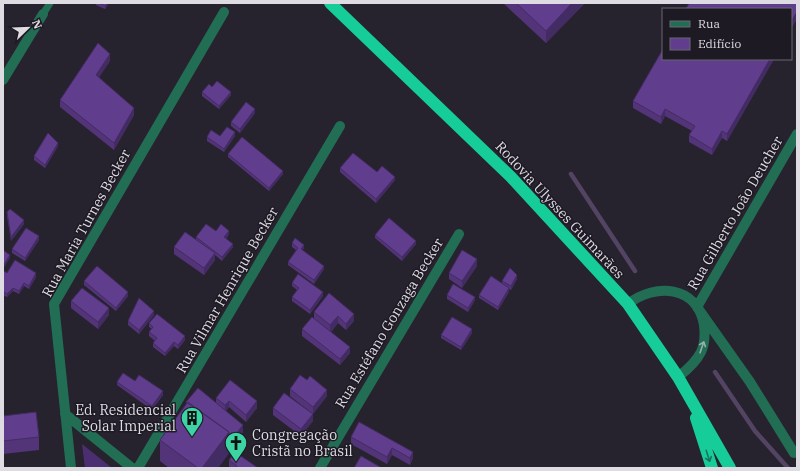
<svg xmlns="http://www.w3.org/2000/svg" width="800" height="471" font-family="'IBM Plex Serif',serif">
<rect width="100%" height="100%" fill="#27232e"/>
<!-- green -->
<path fill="#4b2e71" d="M82 444 112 468H85Z"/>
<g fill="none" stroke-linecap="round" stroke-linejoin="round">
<!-- stream -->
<path stroke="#524462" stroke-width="4.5" d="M571 174 635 271
M715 372 755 431 788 468"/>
<!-- lane -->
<path stroke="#226e55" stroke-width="7" d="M43 14 50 3"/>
<!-- street -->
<path stroke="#226e55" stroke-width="10" d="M3 80 43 14
M628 304C655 283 697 285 704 325 705 334 705 344 701 352 696 362 687 370 678 377
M65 414 132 468
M794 453 750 382 697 307 797 134
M71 468 54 304 224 12
M138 468 340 126
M320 468 459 234"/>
<!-- highway -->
<path stroke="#16cd9a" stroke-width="12" d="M330 3 511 177 628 304 678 377 730 468
M696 418 712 468"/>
</g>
<!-- wall -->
<path fill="#533479" d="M96 3H109L105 9 96 5Z
M503 3H585L546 43Z
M663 59H774L727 141 722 138 712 155 689 142V135L692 131 665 116 661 124 633 108V101Z
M110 61 99 77 134 115 114 150 60 107V100Z
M212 87 231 95 219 109 202 96V92Z
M255 113 240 133 231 126V122Z
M220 136H235L224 152 207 141V137Z
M58 146 45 168 34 160V156Z
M228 154 283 174 269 191 228 157Z
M340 168 377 172 395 180 376 203 340 172Z
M7 212 24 224 11 241 7 216Z
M216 231 229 234 226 239 233 247 222 261 215 255V260L204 275 174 254V247L196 240V237Z
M375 235 416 244 402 261 375 238Z
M39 240 25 261 12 253V249Z
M292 243 304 248 302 250 324 269 314 284 288 265V262L296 250 292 247Z
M477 266 462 288 449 279V273Z
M3 273H7L36 277 29 289 24 286 19 294 13 291 7 297 3 295Z
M517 279 511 290 509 289V292L498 310 479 298V295L502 284V281Z
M84 281 128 296 116 311 84 285Z
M292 283 323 296 310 314 292 301V297L297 290 292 286Z
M329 293 354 321 346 330 338 323 331 332 350 353 340 365 302 336V329L314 318V312Z
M447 295 475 300 468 312 447 299Z
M71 301 109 315 98 329 71 308Z
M154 315 139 334 128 325V321Z
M149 323 185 340 178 349 174 346 165 356 153 347V343L155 341 149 336V332L152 329 149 327Z
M472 333 461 350 441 338V335Z
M135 381 163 395 152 410 117 385V382Z
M290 389 327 396 313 414 290 396Z
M216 398 257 408 246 422 229 407 226 411 243 432 232 446 229 443V453L218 468H169L160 461V440L186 404V402H216Z
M273 408 313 421 301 436 273 415Z
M3 416 39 437V450L3 454Z
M359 422 413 458 410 465 392 455 387 464 351 444V437Z
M229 460 258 468H230L229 467Z"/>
<!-- shaded-wall -->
<path fill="#432b63" d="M107 3H109L105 9V6Z
M572 3H585L546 43V31Z
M797 12V19L791 29V22Z
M110 54V61L96 82V75Z
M770 59H774L727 141V134Z
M231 92V95L219 109V106Z
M134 108V115L114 150V143Z
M255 109V113L240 133V129Z
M665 109V116L661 124V117Z
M722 131V138L712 155V149Z
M235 132V136L224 152V149Z
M58 143V146L45 168V165Z
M283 171V174L269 191V188Z
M395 177V180L376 203V199Z
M24 220V224L11 241V237Z
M229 231V234L224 241V237Z
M39 236V240L25 261V258Z
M416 241V244L402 261V257Z
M233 244V247L222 261V257Z
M304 245V248L301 252V249Z
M215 253V260L204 275V268Z
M10 255V258L3 269V266Z
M477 259V266L462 288V281Z
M324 266V269L314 284V280Z
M36 273V277L29 289V286Z
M517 275V279L511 290V286Z
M24 283V286L19 294V291Z
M13 288V291L7 297V294Z
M509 288V292L498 310V307Z
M128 292V296L116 311V308Z
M323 292V296L310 314V310Z
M475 297V300L468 312V308Z
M109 308V315L98 329V322Z
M154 311V315L139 334V330Z
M354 314V321L346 330V324Z
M338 316V323L330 332V325Z
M472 329V333L461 350V347Z
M185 336V340L178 349V345Z
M174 342V346L165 356V353Z
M350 347V353L340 365V359Z
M327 390V396L313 414V407Z
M163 391V395L152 410V406Z
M229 401V407L225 412V405Z
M257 401V408L246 422V415Z
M313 414V421L301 436V429Z
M243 425V432L232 446V439Z
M229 432V453L218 468H202Z
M392 448V455L387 464V457Z
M413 452V458L410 465V458Z"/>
<!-- building -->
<path fill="#603d8d" stroke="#432b63" d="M100 3H107L105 6Z
M516 3H572L546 31Z
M689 3H797V12L791 22V9H686Z
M98 43 110 54 96 75 134 108 114 143 60 100Z
M663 49V59H770L727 134 722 131 712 149 689 135 695 126 665 109 661 117 633 101Z
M217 81 231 92 219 106 202 92 209 84 212 87Z
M246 102 255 109 240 129 231 122Z
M227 127 235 132 224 149 207 137 211 130 220 136Z
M48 133 58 143 45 165 34 156Z
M242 137 283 171 269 188 228 154Z
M353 153 377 172 382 166 395 177 376 199 340 168Z
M10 209 24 220 11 237 7 212Z
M389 218 416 241 402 257 375 235Z
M206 224 216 231 221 224 229 231 224 237 233 244 222 257 196 237Z
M26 228 39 236 25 258 12 249Z
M185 232 215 253 204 268 174 247Z
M295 238 304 245 301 249 324 266 314 280 288 262 298 248 292 243Z
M3 250 10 255 3 266Z
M462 250 477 259 462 281 449 273Z
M15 260 36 273 29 286 24 283 19 291 13 288 7 294 3 291V273L4 271 7 273Z
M97 266 128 292 116 308 84 281Z
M510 268 517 275 511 286 502 281Z
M298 274 323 292 310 310 292 297 299 288 292 283Z
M491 276 509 288 498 307 479 295Z
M453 284 475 297 468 308 447 295Z
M82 288 109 308 98 322 71 301Z
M329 293 354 314 346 324 338 316 330 325 314 312Z
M139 298 154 311 139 330 128 321Z
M157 314 185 336 178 345 174 342 165 353 153 343 157 338 149 332 153 327 149 323Z
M312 317 350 347 340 359 302 329Z
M452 317 472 329 461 347 441 335Z
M123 373 135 381 139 375 163 391 152 406 117 382Z
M300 375 307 380 310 376 327 390 313 407 290 389Z
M230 380 257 401 246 415 229 401 225 405 216 398Z
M198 388 243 425 232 439 229 436V432L186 402Z
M284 393 313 414 301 429 273 408Z
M188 402 229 432 202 468H198L160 440Z
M36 412 39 437 3 441V416Z
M359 422 413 452 410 458 392 448 387 457 351 437Z
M235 452 258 468H236L237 466 229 460Z
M361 456 380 467V468H354Z"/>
<!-- one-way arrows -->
<defs><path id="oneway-shaft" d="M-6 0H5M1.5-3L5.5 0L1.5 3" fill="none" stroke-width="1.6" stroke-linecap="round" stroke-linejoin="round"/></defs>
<use stroke="#93afaa" href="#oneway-shaft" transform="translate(702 347) rotate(-71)"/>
<use stroke="#1a745f" href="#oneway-shaft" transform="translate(708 456) rotate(72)"/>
<!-- icons -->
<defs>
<g id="building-pin" transform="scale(1.15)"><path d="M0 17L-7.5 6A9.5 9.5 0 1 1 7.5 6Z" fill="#3cd4a3" stroke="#1e1a24"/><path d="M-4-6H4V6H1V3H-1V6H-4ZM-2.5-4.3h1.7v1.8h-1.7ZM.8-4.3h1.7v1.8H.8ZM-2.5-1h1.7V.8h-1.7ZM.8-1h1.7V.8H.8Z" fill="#111"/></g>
<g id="church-pin" transform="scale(1.15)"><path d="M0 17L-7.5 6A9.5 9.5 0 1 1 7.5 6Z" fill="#3cd4a3" stroke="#1e1a24"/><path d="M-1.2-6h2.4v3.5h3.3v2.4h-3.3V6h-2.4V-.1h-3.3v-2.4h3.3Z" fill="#111"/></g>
</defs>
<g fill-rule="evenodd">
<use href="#building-pin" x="192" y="418"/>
<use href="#church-pin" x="236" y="443"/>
</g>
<g text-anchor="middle" stroke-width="3" stroke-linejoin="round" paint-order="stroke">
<!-- street labels -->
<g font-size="14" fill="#dedbe3" stroke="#1e1a24">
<text transform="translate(560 210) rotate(47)" y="5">Rodovia Ulysses Guimarães</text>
<text transform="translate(735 213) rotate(-60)" y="5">Rua Gilberto João Deucher</text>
<text transform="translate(86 223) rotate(-61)" y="5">Rua Maria Turnes Becker</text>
<text transform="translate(227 290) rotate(-60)" y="5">Rua Vilmar Henrique Becker</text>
<text transform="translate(389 323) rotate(-59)" y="5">Rua Estéfano Gonzaga Becker</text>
</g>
<!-- poi labels -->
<g font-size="14" fill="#dedbe3" stroke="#1e1a24" text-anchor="end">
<text x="176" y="415">Ed. Residencial<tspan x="176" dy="16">Solar Imperial</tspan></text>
<text x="252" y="440" text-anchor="start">Congregação<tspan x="252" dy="16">Cristã no Brasil</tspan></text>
</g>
</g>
<!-- border -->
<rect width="800" height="471" fill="none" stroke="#dedbe3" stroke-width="8"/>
<!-- legend -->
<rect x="662" y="8" width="130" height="52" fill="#1e1a24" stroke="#6b6770"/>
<rect x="670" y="21" width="20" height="6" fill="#226e55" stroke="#6b6770"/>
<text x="698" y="28" font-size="12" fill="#dedbe3">Rua</text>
<rect x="670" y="38" width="20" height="12" fill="#603d8d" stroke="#6b6770"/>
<text x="698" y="48" font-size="12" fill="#dedbe3">Edifício</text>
<!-- north arrow -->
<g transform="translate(28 28) rotate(67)" stroke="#1e1a24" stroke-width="3" paint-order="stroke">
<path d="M0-3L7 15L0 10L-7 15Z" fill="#dedbe3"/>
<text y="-6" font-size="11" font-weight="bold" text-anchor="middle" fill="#dedbe3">N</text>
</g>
</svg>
